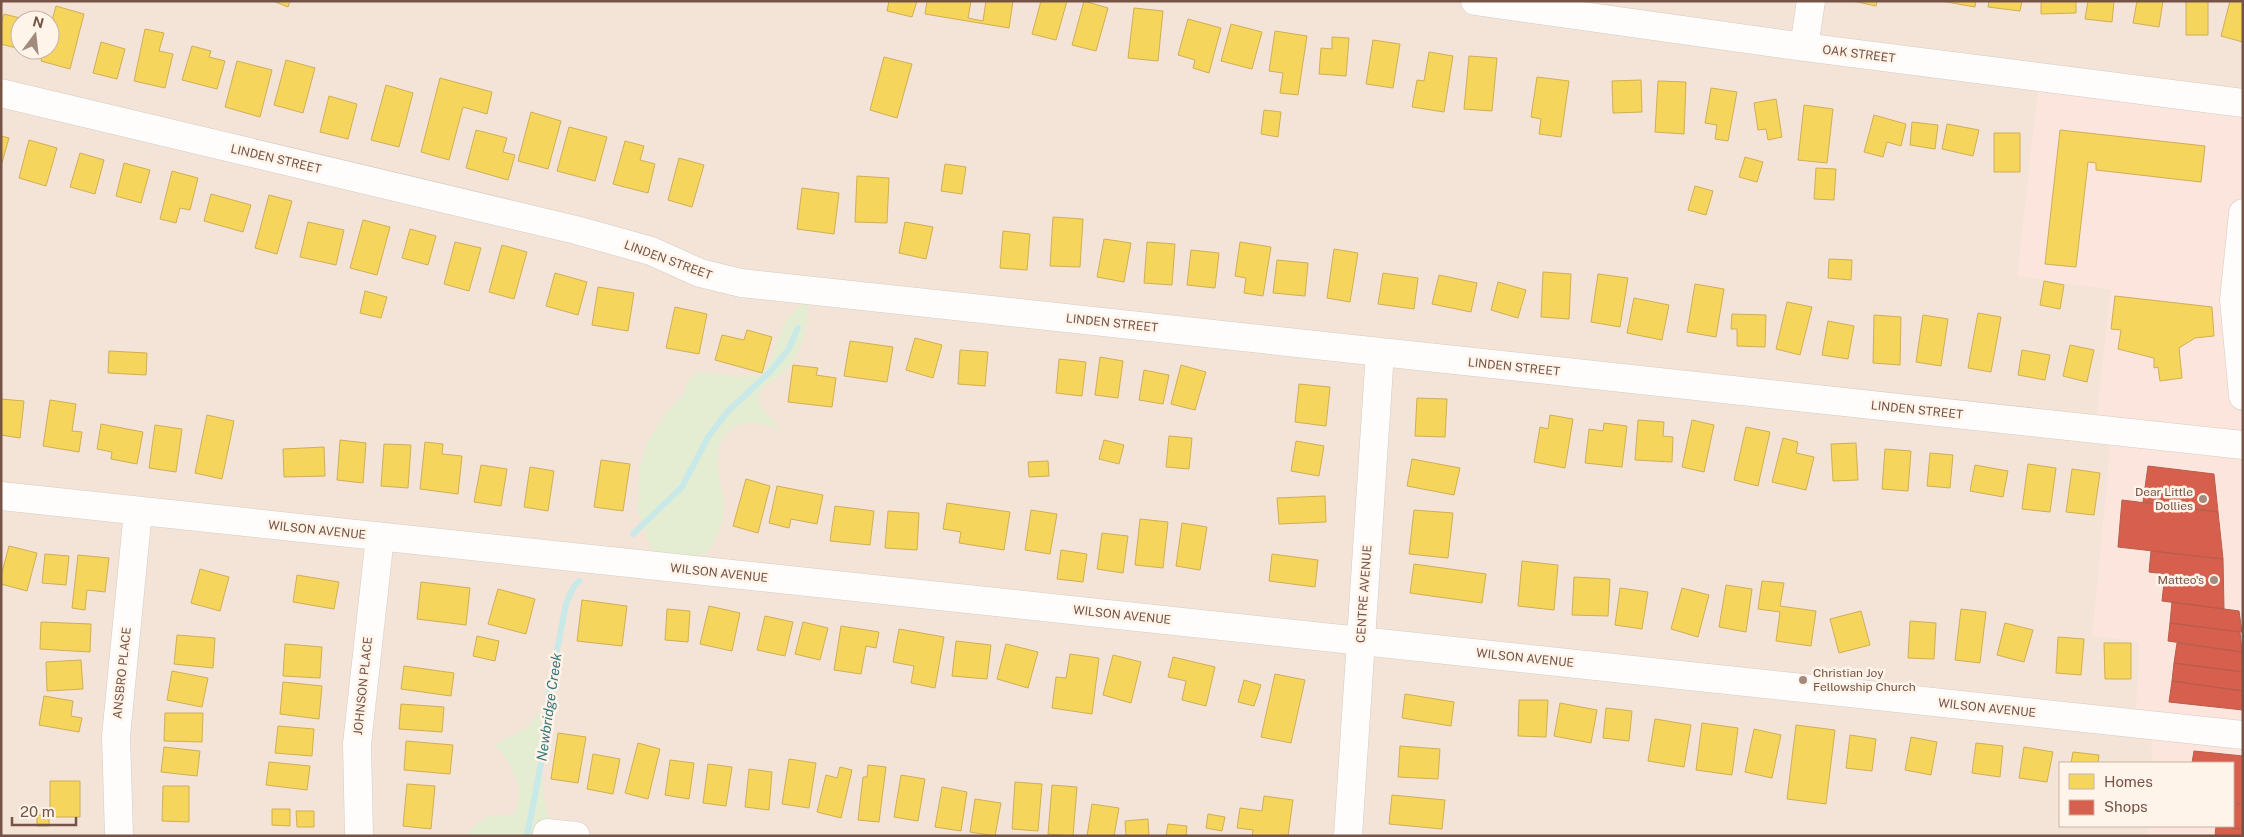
<svg xmlns="http://www.w3.org/2000/svg" width="2244" height="837" font-family="'Public Sans',sans-serif">
<rect width="100%" height="100%" fill="#f7efe7"/>
<!-- residential -->
<path fill="#f3e4d7" fill-rule="evenodd" d="M1 1H2243V836H1ZM20 20H50V50H20ZM2060 763H2233V826H2060Z"/>
<!-- commercial -->
<path fill="#fbe5dd" d="M2039 80 2243 106V836H2147L2148 826H2233V763H2152L2151 732 2135 730 2139 642 2092 636 2111 440 2094 435 2111 290 2017 276Z"/>
<!-- green -->
<path fill="#e4edd1" d="M810 297C807 324 804 357 781 375 772 383 764 384 758 395L761 407 782 431C747 413 714 425 718 468 719 483 725 495 724 510 722 527 717 540 707 553L684 558 662 556 651 548 637 509 640 468 647 443 664 415 683 394 687 381 697 372C718 372 741 381 762 374 774 360 775 343 783 327 790 314 799 306 810 297Z
M541 708C540 728 541 810 551 825 554 829 559 832 562 836H466C483 817 487 814 513 815 528 790 512 765 495 745L529 726Z"/>
<!-- homes -->
<path fill="#f6d55c" stroke="#d0ae56" d="M273 1H290L288 7Z
M889 1H917L912 17 887 11Z
M927 1H971L968 18 983 21 986 1H1013L1009 28 925 14Z
M1041 1H1067L1056 40 1032 34Z
M1084 1 1108 8 1096 51 1072 45Z
M1853 1H1877L1876 6Z
M1941 1H1976L1975 7Z
M1989 1H2022L2020 11 1988 7Z
M2041 1H2076V13L2041 14Z
M2088 1H2114L2112 22 2085 19Z
M2137 1H2163L2159 27 2133 23Z
M2186 1H2208V35H2186Z
M2230 1H2243V42L2221 36Z
M56 6 84 14 70 69 41 61 44 50H50V28Z
M1134 8 1163 11 1158 61 1128 58Z
M4 14 28 20H20V49L1 44V24Z
M1188 19 1221 28 1209 73 1193 68 1195 60 1178 55Z
M1231 24 1262 32 1252 69 1221 61Z
M145 29 164 33 159 51 173 54 165 88 134 81Z
M1275 31 1307 36 1298 95 1280 93 1283 73 1269 71Z
M1332 37 1349 38 1346 76 1319 74 1321 48 1332 49Z
M1373 40 1400 44 1393 88 1366 84Z
M101 42 125 49 117 79 93 73Z
M192 46 211 51 209 57 225 61 217 89 182 80Z
M1429 52 1453 56 1444 112 1412 107 1417 80 1424 81Z
M1469 56 1497 58 1492 111 1464 109Z
M884 57 912 64 897 118 870 110Z
M286 60 315 68 303 113 274 105Z
M237 61 272 70 260 117 225 107Z
M1537 77 1569 81 1561 137 1539 134 1541 119 1531 117Z
M440 78 492 92 487 114 463 107 449 160 421 152Z
M1641 80 1642 112 1613 113 1612 81Z
M1658 81 1686 82 1684 134 1655 132Z
M386 85 413 93 399 147 371 140Z
M1711 88 1737 92 1728 141 1715 139 1717 125 1705 123Z
M329 96 357 104 348 139 320 132Z
M1776 99 1782 137 1768 140 1766 129 1758 130 1754 103Z
M1804 105 1833 109 1827 163 1798 160Z
M1264 110 1281 112 1278 137 1261 134Z
M531 112 561 121 548 169 518 161Z
M1874 115 1906 124 1901 146 1887 142 1883 157 1864 152Z
M1912 122 1938 125 1935 149 1910 145Z
M1947 124 1979 130 1973 156 1942 149Z
M569 127 607 137 595 181 557 171Z
M476 130 507 138 503 152 515 155 508 180 466 168Z
M2060 130 2205 146 2201 182 2096 170V163L2088 162 2076 267 2045 264Z
M1994 133H2020V172H1994Z
M1 136 9 138 1 166Z
M29 140 57 148 46 186 19 178Z
M625 141 644 146 640 160 655 164 648 193 613 184Z
M80 153 104 160 95 194 70 187Z
M1745 157 1763 162 1757 182 1739 177Z
M679 158 704 165 692 207 668 200Z
M124 163 150 170 141 203 116 196Z
M945 164 966 167 962 194 941 191Z
M1816 168 1836 169 1834 200 1814 199Z
M172 171 198 178 190 210 180 208 176 223 160 219Z
M857 176 889 178 887 223 855 222Z
M1695 186 1713 191 1706 215 1688 210Z
M802 188 839 193 834 234 797 229Z
M211 194 251 205 243 232 204 221Z
M269 195 292 201 277 254 255 248Z
M1053 217 1083 219 1080 267 1050 266Z
M363 220 390 227 377 275 350 268Z
M308 222 344 230 336 265 300 257Z
M905 222 933 227 926 259 899 253Z
M410 229 436 236 428 265 402 258Z
M1003 231 1030 234 1027 270 1000 268Z
M1104 239 1131 243 1124 282 1097 277Z
M455 242 481 248 469 291 444 284Z
M1147 242 1175 244 1172 285 1144 283Z
M1240 242 1271 247 1263 296 1244 293 1246 278 1235 276Z
M502 245 527 252 514 299 489 292Z
M1334 249 1358 253 1350 302 1327 298Z
M1191 250 1219 253 1215 288 1187 285Z
M1829 259 1852 260 1851 280 1828 278Z
M1277 260 1308 263 1305 296 1273 293Z
M1543 272 1571 274 1569 319 1541 317Z
M555 273 587 282 578 315 546 306Z
M1383 273 1418 278 1414 309 1378 304Z
M1598 274 1628 278 1620 327 1591 322Z
M1439 275 1477 283 1471 312 1432 304Z
M2044 281 2064 285 2060 309 2040 305Z
M1498 282 1526 290 1518 318 1491 310Z
M1695 284 1724 289 1716 337 1687 332Z
M598 287 634 293 628 331 592 325Z
M365 291 387 297 381 318 360 313Z
M2115 296 2212 307 2214 336 2195 338 2179 348 2182 378 2160 381 2158 367 2154 368V358L2118 349 2121 330 2111 329Z
M1634 298 1669 305 1662 340 1627 333Z
M1787 302 1812 307 1800 355 1776 349Z
M675 307 707 314 699 354 666 348Z
M1978 313 2001 317 1991 372 1968 368Z
M1732 314 1766 315 1765 347 1737 346V329H1731Z
M1874 315 1901 317 1900 365 1873 363Z
M1923 315 1948 319 1941 366 1916 362Z
M1828 321 1854 326 1848 359 1822 355Z
M747 330 772 337 762 373 715 360 722 335 744 340Z
M915 338 942 345 933 378 906 370Z
M850 341 893 347 887 382 844 376Z
M2070 345 2094 350 2087 382 2063 376Z
M960 350 988 352 985 386 958 384Z
M2022 350 2050 355 2045 380 2018 375Z
M109 351 147 353 146 375 108 373Z
M1100 357 1123 361 1118 398 1095 395Z
M1059 359 1086 362 1082 396 1056 393Z
M793 365 818 368 816 375 836 378 832 407 788 402Z
M1181 365 1206 372 1195 410 1171 404Z
M1144 370 1169 375 1163 404 1139 400Z
M1299 384 1330 387 1326 426 1295 422Z
M1417 398 1447 399 1445 437 1415 436Z
M1 399 24 401 20 438 1 435Z
M50 400 76 404 72 431 82 432 79 452 43 446Z
M207 415 234 421 222 479 195 473Z
M1550 415 1573 419 1565 468 1534 462 1540 427 1548 429Z
M1638 420 1664 422 1663 436 1673 437 1672 462 1635 460Z
M1692 420 1714 425 1704 472 1682 467Z
M1604 423 1627 426 1622 467 1585 463 1589 429 1603 431Z
M101 424 143 432 137 464 111 459 112 452 97 449Z
M155 425 182 429 176 472 149 468Z
M1746 427 1770 432 1758 486 1734 480Z
M1169 436 1192 438 1189 469 1166 467Z
M1783 438 1798 442 1796 453 1814 457 1806 490 1772 482Z
M340 440 366 443 363 483 337 480Z
M1104 440 1124 445 1119 464 1099 459Z
M1296 441 1324 446 1319 476 1291 471Z
M425 442 443 444 442 454 462 456 458 494 420 489Z
M1856 443 1858 480 1833 481 1831 444Z
M384 444 411 445 408 488 381 486Z
M324 447 325 476 284 477 283 449Z
M1885 449 1911 451 1908 491 1882 489Z
M1930 453 1953 455 1950 488 1927 486Z
M1412 459 1460 468 1454 495 1407 486Z
M601 460 630 464 623 511 594 507Z
M1048 461 1049 476 1029 477 1028 462Z
M2028 464 2056 468 2050 512 2022 509Z
M481 465 507 469 501 506 474 502Z
M1975 465 2008 471 2003 497 1970 491Z
M530 467 554 471 548 511 524 507Z
M2072 469 2100 473 2094 515 2066 512Z
M746 479 770 486 758 533 733 526Z
M777 486 823 495 817 524 791 519 789 528 769 523Z
M1325 496 1326 522 1279 524 1277 498Z
M947 503 1010 512 1004 550 959 543 961 532 943 529Z
M835 506 874 511 870 545 830 541Z
M1031 510 1057 514 1050 554 1025 550Z
M1414 510 1453 513 1448 558 1409 554Z
M888 511 919 513 917 550 885 548Z
M1140 519 1168 522 1163 568 1135 565Z
M1182 523 1207 527 1200 570 1176 566Z
M1102 533 1128 536 1123 573 1097 569Z
M9 546 37 553 27 591 1 584V576Z
M1061 550 1087 554 1083 582 1057 579Z
M45 554 69 556 66 585 42 583Z
M1272 554 1318 560 1315 587 1269 581Z
M78 555 109 558 105 592 87 590 85 610 72 608Z
M1522 561 1558 565 1554 610 1518 606Z
M1414 564 1486 574 1482 603 1410 593Z
M200 569 229 577 220 611 191 603Z
M297 575 339 582 334 609 293 602Z
M1574 577 1610 579 1608 616 1572 615Z
M1762 581 1784 583 1780 606 1816 611 1811 646 1776 641 1780 612 1758 609Z
M421 582 470 588 466 625 417 619Z
M1726 585 1752 589 1746 632 1719 627Z
M1620 588 1648 592 1642 629 1615 625Z
M1682 588 1709 595 1698 637 1671 629Z
M498 589 535 599 526 634 488 624Z
M582 600 627 606 622 646 577 641Z
M709 606 740 613 732 651 700 644Z
M667 609 690 611 688 642 665 640Z
M1961 609 1986 612 1980 663 1955 660Z
M1861 611 1870 645 1839 653 1830 619Z
M765 616 793 622 785 656 757 650Z
M1910 621 1936 623 1934 659 1908 658Z
M41 622 91 624 90 652 40 649Z
M803 622 828 628 820 660 795 654Z
M2005 623 2033 630 2024 662 1997 655Z
M841 626 879 632 876 648 866 646 861 674 834 670Z
M899 629 944 637 935 688 911 683 914 666 893 662Z
M177 635 215 638 213 668 174 664Z
M477 636 499 641 495 661 473 656Z
M2058 637 2084 639 2081 675 2056 673Z
M956 641 991 645 987 679 952 676Z
M2104 643H2131V679H2105Z
M285 644 322 647 320 678 283 676Z
M1006 644 1038 652 1028 688 997 679Z
M1070 654 1099 658 1092 714 1052 708 1056 677 1066 678Z
M1113 655 1141 662 1131 703 1103 695Z
M1173 657 1215 667 1206 706 1182 700 1186 681 1168 677Z
M81 660 83 689 47 691 46 662Z
M404 666 454 673 451 696 401 689Z
M172 671 208 678 202 707 167 700Z
M1275 674 1305 680 1291 743 1261 737Z
M1244 680 1261 685 1254 706 1238 702Z
M283 682 322 686 319 719 280 714Z
M1405 694 1454 702 1451 726 1402 718Z
M44 696 73 701 71 716 82 718 79 732 39 725Z
M1519 700H1548L1546 737 1518 736Z
M1560 703 1597 710 1591 743 1554 736Z
M401 704 444 707 442 732 399 729Z
M1606 708 1632 711 1629 741 1603 738Z
M165 713H203L202 742 164 741Z
M1655 719 1691 725 1684 767 1648 761Z
M1702 723 1738 728 1732 775 1696 770Z
M1796 725 1835 730 1826 804 1787 799Z
M278 726 314 729 312 756 275 753Z
M1754 729 1781 735 1772 778 1745 772Z
M558 733 586 737 578 783 551 779Z
M1850 735 1876 739 1872 771 1846 768Z
M1911 737 1937 742 1931 775 1905 770Z
M406 741 453 745 450 774 404 770Z
M638 743 660 749 648 799 625 793Z
M1976 743 2003 746 2000 777 1972 773Z
M1400 746 1440 749 1438 779 1398 777Z
M164 747 200 751 197 776 161 772Z
M2024 747 2053 752 2047 782 2019 778Z
M2073 752 2099 755 2098 763H2071Z
M593 754 620 759 613 794 587 789Z
M789 759 816 763 809 808 782 804Z
M670 760 694 763 689 799 665 795Z
M269 762 310 766 307 790 266 785Z
M708 764 732 767 726 806 703 803Z
M868 765 886 767 879 822 858 820 863 777H867Z
M840 767 852 770 841 818 817 812 826 775 837 778Z
M749 769 772 772 769 810 745 807Z
M901 775 925 779 918 821 894 817Z
M50 781H80V817H49V826H37V815H50Z
M1015 782 1042 784 1038 831 1012 829Z
M407 784 435 786 431 829 403 826Z
M1052 785 1077 787 1073 836 1048 834Z
M163 786H189V822L162 821Z
M942 787 967 792 961 831 935 827Z
M1392 795 1445 800 1442 829 1389 824Z
M1264 796 1293 800 1288 836H1252L1253 830 1237 828 1240 808 1262 811Z
M975 799 1001 803 995 836 970 832Z
M1092 804 1119 808 1114 836H1087Z
M272 809H290V826L272 825Z
M296 811H314V827H297Z
M1208 814 1225 817 1222 831 1206 828Z
M1148 819 1149 836H1126L1125 821Z
M1168 824 1187 826 1186 836H1166Z"/>
<!-- shops -->
<path fill="#d6604d" stroke="#b95c4b" d="M2148 466 2214 474 2218 512 2143 502Z
M2122 500 2218 512 2223 559 2118 547Z
M2151 551 2223 559 2224 609 2162 601 2165 574 2149 572Z
M2172 602 2239 611 2242 632 2170 623Z
M2170 623 2240 632 2242 652 2168 641Z
M2177 643 2242 652 2243 672 2174 663Z
M2174 663 2243 672V691L2172 681Z
M2172 681 2243 691V710L2169 702Z
M2194 751 2243 756V804L2233 803V763H2192Z
M2233 804 2243 805V829L2216 826H2233Z
M2216 826 2243 829V836H2215Z"/>
<g fill="none" stroke-linecap="round" stroke-linejoin="round">
<!-- stream -->
<path stroke="#c9e8e8" stroke-width="6" d="M633 534 682 487 708 437 728 411 770 372 788 350 798 328
M527 836 543 753 549 691 566 604 573 588 579 581"/>
<!-- minor casing -->
<g stroke="#d6cac3" stroke-width="29">
<path id="minor" d="M1475 1 1804 47 2243 103
M1804 47 1811 1
M1 93 576 230 651 251 700 273 741 283 2243 445
M2243 213 2234 300 2243 396
M1 496 2243 735
M547 833 576 836
M119 836 116 736 138 511
M359 836 357 744 380 537
M1348 836 1380 352"/>
</g>
<!-- minor -->
<use href="#minor" stroke="#fefdfb" stroke-width="28"/>
</g>
<!-- markers -->
<g fill="#a38a7f" stroke="#fff4e9" stroke-width="2">
<circle cx="2203" cy="499" r="5"/>
<circle cx="2214" cy="580" r="5"/>
<circle cx="1803" cy="680" r="5"/>
</g>
<g text-anchor="middle" stroke-width="5" stroke-linejoin="round" paint-order="stroke">
<!-- street labels -->
<g font-size="12" fill="#765347" stroke="#fff4e9">
<text transform="translate(1859 54) rotate(7)" y="4">OAK STREET</text>
<text transform="translate(276 159) rotate(13)" y="4">LINDEN STREET</text>
<text transform="translate(668 260) rotate(20)" y="4">LINDEN STREET</text>
<text transform="translate(1112 323) rotate(6)" y="4">LINDEN STREET</text>
<text transform="translate(1514 367) rotate(6)" y="4">LINDEN STREET</text>
<text transform="translate(1917 410) rotate(6)" y="4">LINDEN STREET</text>
<text transform="translate(317 530) rotate(6)" y="4">WILSON AVENUE</text>
<text transform="translate(719 573) rotate(6)" y="4">WILSON AVENUE</text>
<text transform="translate(1364 594) rotate(-86)" y="4">CENTRE AVENUE</text>
<text transform="translate(1122 615) rotate(6)" y="4">WILSON AVENUE</text>
<text transform="translate(1525 658) rotate(6)" y="4">WILSON AVENUE</text>
<text transform="translate(122 673) rotate(-84)" y="4">ANSBRO PLACE</text>
<text transform="translate(363 686) rotate(-84)" y="4">JOHNSON PLACE</text>
<text transform="translate(1987 708) rotate(6)" y="4">WILSON AVENUE</text>
</g>
<!-- poi labels -->
<g font-size="12" fill="#765347" stroke="#fff4e9" text-anchor="end">
<text x="2193" y="496">Dear Little<tspan x="2193" dy="14">Dollies</tspan></text>
<text x="2204" y="584">Matteo's</text>
<text x="1813" y="677" text-anchor="start">Christian Joy<tspan x="1813" dy="14">Fellowship Church</tspan></text>
</g>
<!-- water labels -->
<g font-size="14" font-style="italic" fill="#3a777c" stroke="#fff4e9">
<text transform="translate(549 707) rotate(-82)" y="5">Newbridge Creek</text>
</g>
</g>
<!-- border -->
<rect width="2244" height="837" fill="none" stroke="#765347" stroke-width="5"/>
<!-- legend -->
<rect x="2059" y="762" width="175" height="65" fill="#fff4e9" stroke="#c8b4a8"/>
<rect x="2069" y="774" width="25" height="15" fill="#f6d55c" stroke="#c8b4a8"/>
<text x="2104" y="787" font-size="15" fill="#765347">Homes</text>
<rect x="2069" y="800" width="25" height="15" fill="#d6604d" stroke="#c8b4a8"/>
<text x="2104" y="812" font-size="15" fill="#765347">Shops</text>
<!-- north arrow -->
<g transform="translate(35 35) rotate(15)"><circle r="24" fill="#fff4e9" stroke="#c8b4a8"/>
<path d="M0-4L9 19L0 12L-9 19Z" fill="#a38a7f"/>
<text y="-8" font-size="14" font-weight="bold" text-anchor="middle" fill="#765347">N</text>
</g>
<!-- scale -->
<path d="M12 817v8h64v-8" fill="none" stroke="#765347" stroke-width="2.5"/>
<text x="20" y="817" font-size="15" fill="#765347" stroke="#fff4e9" stroke-width="4" paint-order="stroke">20 m</text>
</svg>
